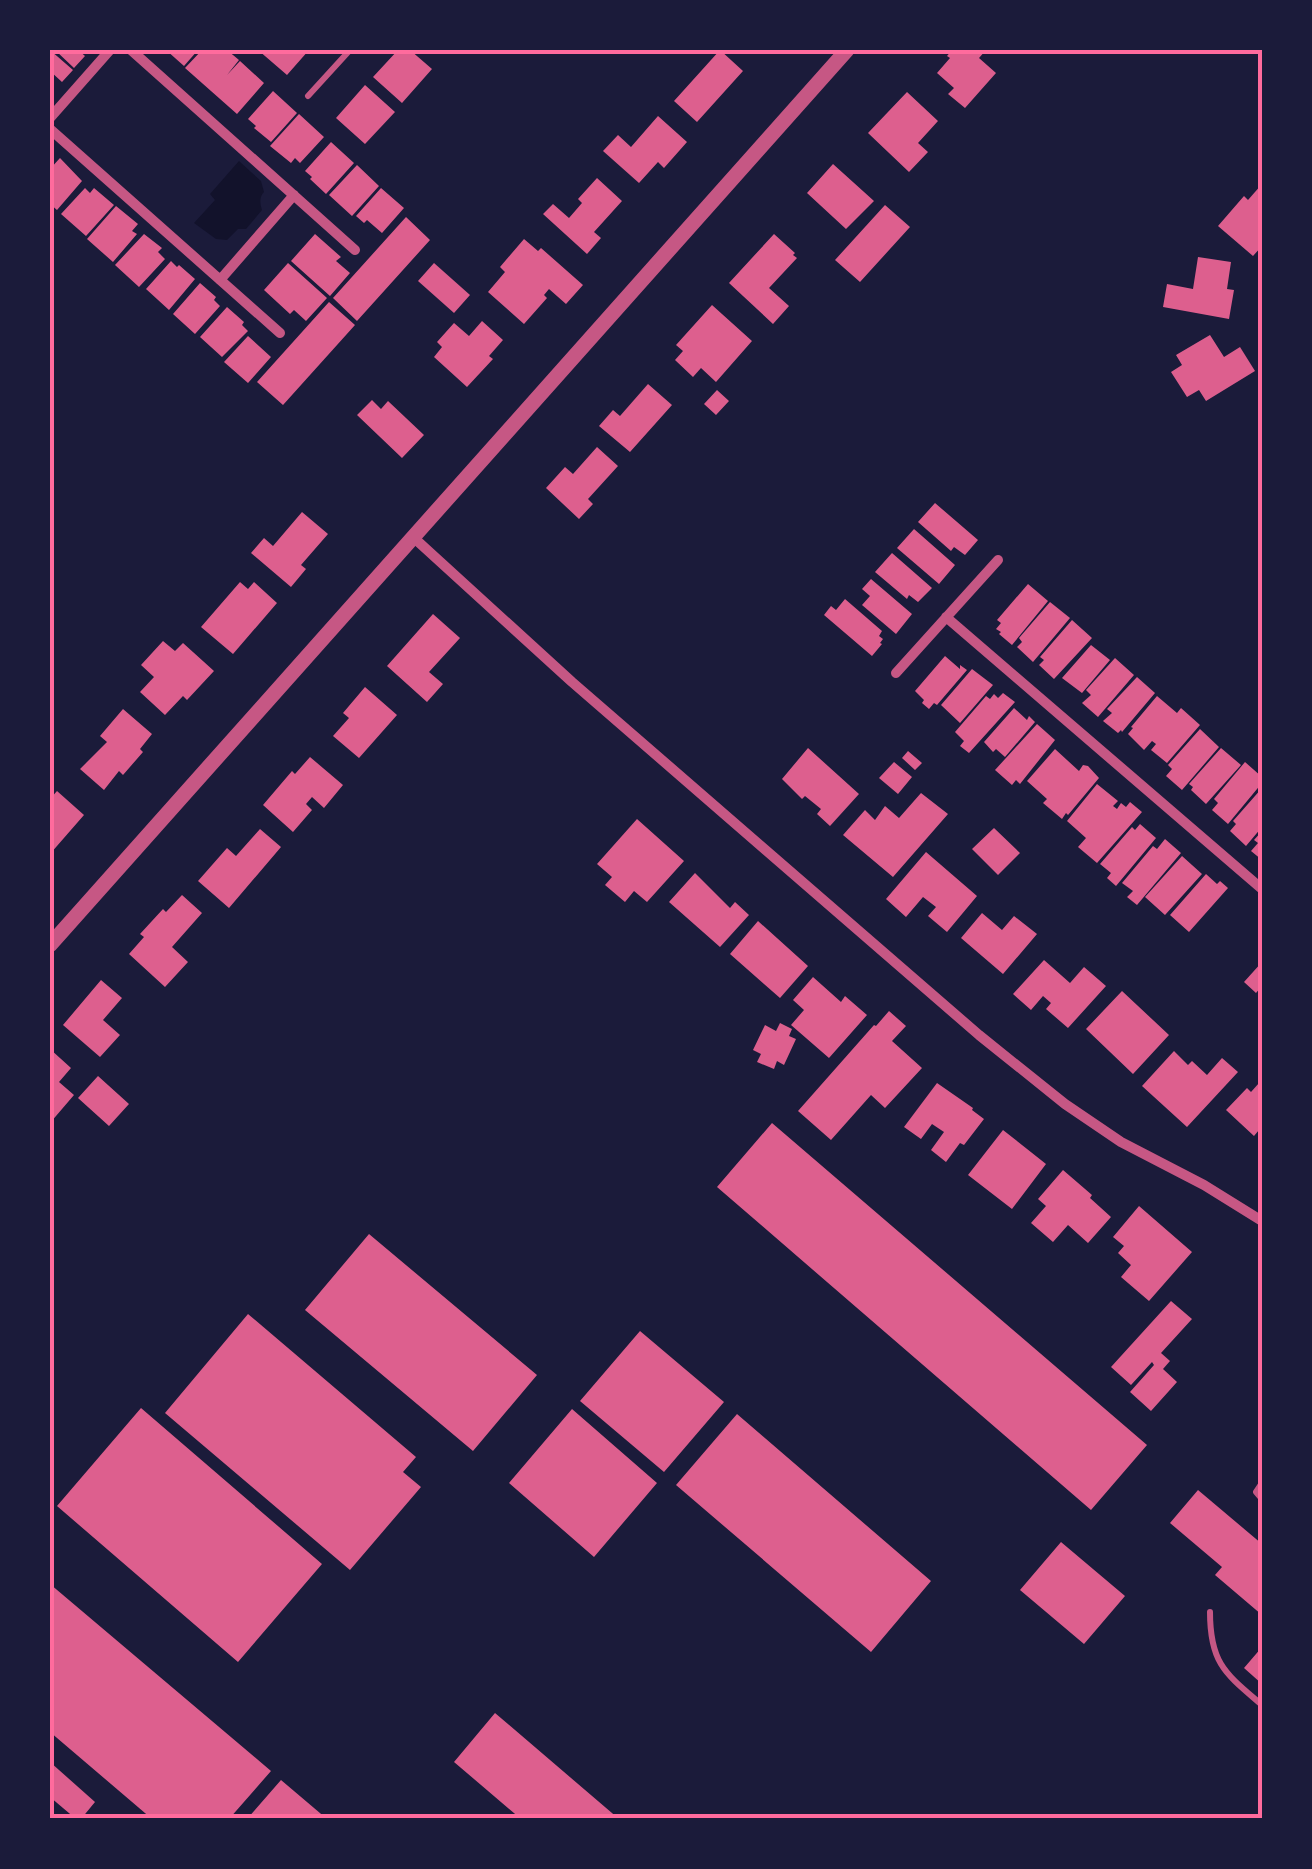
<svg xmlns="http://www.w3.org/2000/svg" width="1312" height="1869" font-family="'Titillium Web',sans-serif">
<rect width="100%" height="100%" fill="#1b1b3a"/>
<!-- water -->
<path fill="#12122b" d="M239 161 261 181 264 192C259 197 260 204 262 210L246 229H238L227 240 216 239 194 223 215 200 210 194Z"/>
<!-- building -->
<path fill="#dd5f8e" d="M50 50 73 70 62 82 50 71Z
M55 50H78L85 56 74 68Z
M166 50H198L184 66Z
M202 50H227L239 60 227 75 240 61 264 83 237 114 185 68Z
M258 50H309L287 75Z
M398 50H410L432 69 402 103 373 77Z
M720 50 743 71 697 122 674 101Z
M952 50H986L979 58 996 73 965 108 948 94 954 88 937 73 950 58 947 56Z
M365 85 395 112 365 144 336 118Z
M273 91 297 113 271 142 254 128 256 126 248 119Z
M907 92 938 121 918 143 928 152 909 172 868 133Z
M299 114 324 137 300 163 295 158 291 163 270 146Z
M658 116 687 142 664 168 658 162 639 183 603 151 618 135 631 147Z
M331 142 354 163 326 194 310 179 312 177 305 171Z
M60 158 82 181 57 210 50 204V169Z
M833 164 874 201 846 229 807 193Z
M357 165 379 186 352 216 329 195Z
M597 178 622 201 594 232 601 238 587 254 543 214 553 204 569 218 582 203 578 199Z
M1262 184V246L1253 256 1218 226 1244 196 1248 200Z
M85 188 90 193 94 188 114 205 86 236 61 214Z
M381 188 404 208 382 233 367 220 364 223 356 216Z
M885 205 910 227 860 282 835 260Z
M116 206 138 224 132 231 137 234 113 262 87 239Z
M406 217 430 240 357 321 333 298Z
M144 234 162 248 158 252 165 259 139 287 115 265Z
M315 234 341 257 336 261 350 273 330 296 291 261Z
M774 234 795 253 793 255 797 258 769 288 789 306 773 324 729 283Z
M524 239 538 251 541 248 583 285 566 304 549 289 544 295 547 298 524 324 488 292 505 272 500 267Z
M1198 257 1231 262 1227 289 1234 290 1229 319 1163 307 1167 284 1193 289Z
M171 261 177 267 179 265 195 279 169 310 146 289Z
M288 263 327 298 306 321 294 310 290 314 264 290Z
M434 263 470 295 454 313 418 281Z
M200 283 216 297 214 300 220 306 195 334 173 314Z
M329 302 355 325 283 405 257 382Z
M712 305 752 341 716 382 701 368 693 377 675 360 683 351 676 345Z
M227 307 244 322 242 325 248 331 222 357 200 337Z
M482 321 503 340 489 356 493 359 467 387 434 357 442 347 437 342 454 323 469 336Z
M1210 335 1224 357 1240 347 1255 371 1206 401 1199 390 1187 397 1171 372 1182 365 1176 355Z
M248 336 271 357 248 383 224 362Z
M648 384 672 405 630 452 599 426 613 410 620 416Z
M717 390 729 401 716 415 704 404Z
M372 400 381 409 388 401 424 435 402 458 357 415Z
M597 447 618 466 588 499 593 504 579 519 546 488 565 467 573 474Z
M935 503 978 540 965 555 954 547 951 551 918 522Z
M302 512 328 534 301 565 306 569 291 587 251 553 264 538 273 546Z
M914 529 955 565 939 584 897 548Z
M892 553 932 588 918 602 909 595 907 599 875 572Z
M871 579 912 614 896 634 862 605 870 596 862 589Z
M240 582 248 589 254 582 277 603 233 654 201 627Z
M1028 584 1048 601 1012 645 999 634 1001 632 996 629 1001 623 997 620Z
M845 599 882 631 879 636 883 639 880 643 882 644 872 656 824 615 831 606 836 610Z
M1050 602 1070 618 1033 662 1017 647 1022 642 1019 638Z
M433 614 460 638 429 672 443 684 427 702 387 666Z
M1072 620 1092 638 1054 679 1039 665 1044 660 1040 657Z
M163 641 175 651 183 643 214 671 187 700 183 696 165 715 140 692 154 677 141 665Z
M1091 645 1110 660 1082 693 1062 678Z
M945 656 960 669V665L967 670 937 705 934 703 929 709 922 703 924 700 915 691Z
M1115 658 1134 675 1098 717 1082 703 1091 695 1086 690Z
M972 669 993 685 960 723 941 705Z
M1137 677 1155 693 1122 732 1121 730 1118 733 1103 721 1112 713 1107 709Z
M365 687 397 715 359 758 333 736 349 718 343 713Z
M1003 693 1015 702 969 753 960 746 964 741 955 732 986 696 990 699 994 694 998 698Z
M1157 696 1177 713 1181 708 1200 725 1167 763 1151 750 1156 744 1152 741 1144 750 1128 734 1133 728 1131 727Z
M1014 708 1027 720 1029 716 1035 722 1005 757 996 749 993 752 984 742Z
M123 709 152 734 140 749 143 752 123 775 119 771 104 790 80 769 107 742 100 736Z
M1037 724 1055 740 1020 784 1016 780 1012 785 995 770Z
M1200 729 1219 747 1182 790 1166 776 1172 769 1168 765Z
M808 748 859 794 830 826 817 814 821 809 805 796 802 799 782 779Z
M1221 748 1241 765 1206 804 1191 790 1193 787 1189 784Z
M1055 749 1079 771 1083 765 1088 766 1099 778 1068 815 1066 813 1062 819 1043 803 1047 799 1027 781Z
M908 751 922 763 915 770 902 758Z
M310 757 343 785 324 808 312 797 306 804 312 810 293 832 263 805 292 771 295 774Z
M894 762 912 777 898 794 879 778Z
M1245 762 1262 777V783L1228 824 1212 810 1218 803 1214 799Z
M1097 784 1118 801 1113 806 1117 809 1121 803 1126 807 1130 802 1142 812 1097 863 1078 847 1086 838 1067 821Z
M1262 788V827L1246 846 1230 831 1236 824 1233 821Z
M57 791 84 815 50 854V799Z
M921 793 948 814 893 877 843 835 865 810 875 820 885 806 899 818Z
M637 819 684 861 647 902 634 891 625 902 605 885 612 877 597 864Z
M1140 824 1156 838 1116 886 1107 878 1111 873 1100 864 1132 827 1135 830Z
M994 828 1020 853 998 875 972 849Z
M260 829 281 847 229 908 198 881 227 848 236 856Z
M1262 831V860L1251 851 1258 843 1254 840Z
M1165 839 1181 853 1137 905 1127 897 1133 891 1122 883 1153 846 1157 849Z
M926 852 977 896 947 932 928 916 936 907 923 897 906 917 886 899Z
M1182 856 1202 874 1165 915 1145 897Z
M695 873 730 908 735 902 749 915 720 947 669 902Z
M1206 874 1217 884 1220 881 1228 888 1189 932 1170 915Z
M182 895 202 913 172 947 188 962 165 987 129 954 144 937 140 934 163 909 166 912Z
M982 913 1002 930 1014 916 1037 934 1003 974 961 938Z
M758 921 808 966 780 998 730 954Z
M1044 960 1070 983 1084 967 1106 986 1068 1028 1046 1009 1051 1003 1043 996 1031 1010 1013 994Z
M1262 962V986L1256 993 1244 982Z
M813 977 841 1002 845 996 867 1015 829 1058 791 1025 804 1010 793 1000Z
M101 980 122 998 103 1020 120 1035 100 1057 63 1025Z
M1122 991 1169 1035 1133 1074 1086 1029Z
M889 1011 906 1026 892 1041 922 1068 885 1108 871 1095 831 1140 798 1111 874 1025 876 1026Z
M780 1023 792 1029 789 1036 796 1039 784 1065 777 1061 774 1069 757 1062 761 1054 753 1050 765 1025 776 1031Z
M50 1049 71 1068 59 1082 74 1095 50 1123Z
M1174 1051 1188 1065 1192 1061 1207 1075 1222 1058 1238 1072 1187 1127 1142 1086Z
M98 1076 129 1104 109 1126 78 1098Z
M937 1083 973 1108 972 1110 984 1119 964 1145 960 1143 946 1162 931 1150 944 1132 932 1124 921 1139 904 1127Z
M1259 1083 1262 1086V1132L1259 1130 1254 1136 1226 1110 1247 1088 1251 1092Z
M772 1123 1147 1445 1091 1510 717 1187Z
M1003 1130 1046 1164 1012 1209 968 1175Z
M1063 1170 1092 1195 1090 1198 1111 1217 1088 1243 1068 1225 1053 1242 1031 1223 1046 1206 1038 1199Z
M1139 1206 1192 1252 1149 1301 1121 1277 1131 1265 1118 1253 1124 1246 1113 1237Z
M369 1234 537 1375 473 1451 305 1310Z
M1171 1301 1192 1319 1161 1353 1170 1361 1163 1369 1177 1382 1151 1411 1130 1392 1154 1365 1152 1362 1131 1385 1111 1367Z
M248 1314 416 1457 403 1472 421 1487 350 1570 165 1413Z
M640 1331 724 1402 664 1472 580 1401Z
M141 1408 322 1564 238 1662 57 1506Z
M572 1409 657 1483 594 1557 509 1483Z
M737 1414 931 1581 871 1652 676 1485Z
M1198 1490 1262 1544V1615L1215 1575 1222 1567 1170 1523Z
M1061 1542 1125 1596 1084 1644 1020 1590Z
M50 1584 271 1771 229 1819H152L50 1732Z
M1262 1647V1684L1244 1668Z
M495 1713 619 1819H521L454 1762Z
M50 1762 95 1802 81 1819H76L50 1797Z
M281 1780 327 1819H247Z"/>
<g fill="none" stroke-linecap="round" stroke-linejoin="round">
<!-- service -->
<path stroke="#c65784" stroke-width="6" d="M308 96 350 50
M1262 1483 1256 1492 1262 1499
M1210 1612C1210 1664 1226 1674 1262 1705"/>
<!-- minor -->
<path stroke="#c65784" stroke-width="10" d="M131 50 355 250
M50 118 110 50
M50 129 280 333
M220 280 294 195
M413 537 572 682 979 1035 1065 1104 1121 1142 1204 1185 1262 1221
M946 617 1262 889
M896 673 998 560"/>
<!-- tertiary -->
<path stroke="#c65784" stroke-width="15" d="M50 945 847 50"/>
</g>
<!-- border -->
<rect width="1312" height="1869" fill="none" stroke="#1b1b3a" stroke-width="105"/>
<rect x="52" y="52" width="1208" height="1764" fill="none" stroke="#ff6b9d" stroke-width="4"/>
</svg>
